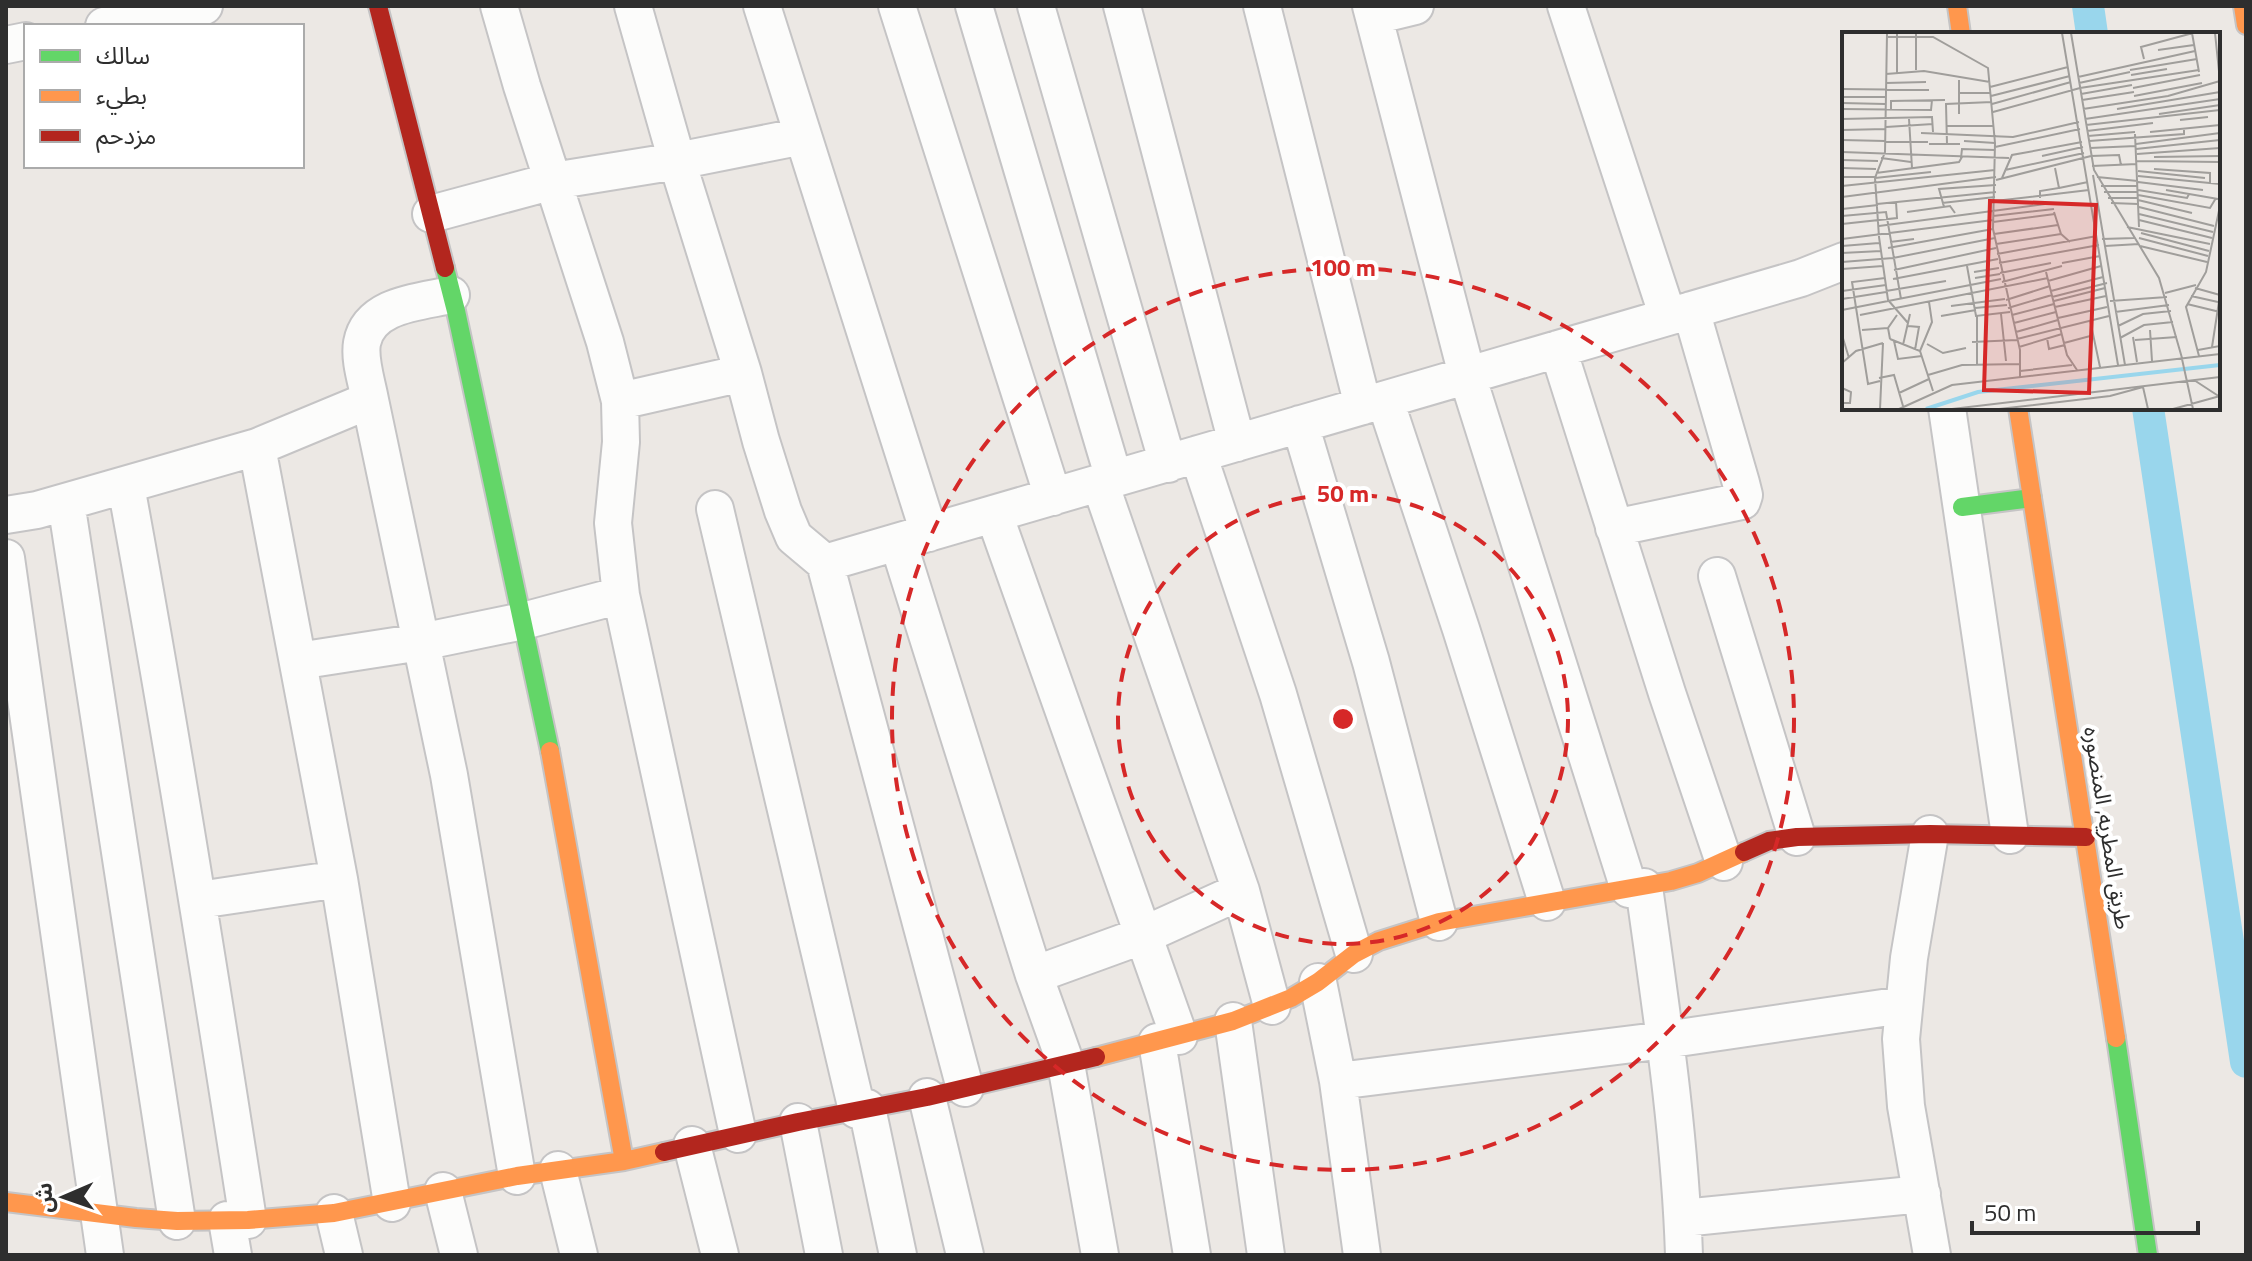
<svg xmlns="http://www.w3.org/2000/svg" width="2252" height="1261" font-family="'Titillium Web','Noto Sans Arabic',sans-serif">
<rect width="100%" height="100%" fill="#ece8e4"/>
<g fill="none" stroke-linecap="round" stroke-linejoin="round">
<!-- canal -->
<path stroke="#99d6ec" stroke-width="32" d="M2088 6 2092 34
M2148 408 2246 1062"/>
<!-- street casing -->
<g stroke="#c5c4c5" stroke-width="40">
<path id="street" d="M499 6 522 86 605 342 620 401 621 442 613 523 621 595 738 1134
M762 6 929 533
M897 6 1053 497
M974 6 1114 479
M1036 6 1168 464
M1122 6 1237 443
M1262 6 1363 406
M1371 6 1467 375 1629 889
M1566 6 1668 317
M1374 16 1415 6
M104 26 204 6
M6 45 26 41
M431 214 553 181 677 161 803 136
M1558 349 1667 693 1724 862
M743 373 761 441 783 511 794 537 825 563 965 1088
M370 400 449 775 517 1176
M1385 400 1461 629 1547 902
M620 401 743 373 677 161 633 6
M1947 408 2010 835
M1300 424 1371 662 1439 922
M257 447 339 879 392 1203
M1198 454 1278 694 1354 954
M1100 483 1241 891 1272 1006
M126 486C171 730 210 975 248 1220
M66 502 177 1221
M715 509 857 1110
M994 514 1179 1036
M6 515 37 510 257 447 370 400C367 383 359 360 362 343 369 304 420 302 451 295
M1614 528 1742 501 1744 495 1741 483 1691 310
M898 542 1034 975 1066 1064 1100 1255
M6 558 105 1255
M825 563 1801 278 1844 261
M1717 576 1797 837
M298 661 421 642 523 621 621 595
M1930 834 1909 958 1901 1039 1906 1106 1932 1255
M1644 887C1661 1009 1680 1132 1684 1255
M199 900 339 879
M1034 975 1144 935 1241 891
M1318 982 1338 1081 1362 1255
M1233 1021 1266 1255
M1157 1042 1192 1255
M1338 1081 1665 1040 1903 1005
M927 1097 965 1255
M867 1108 898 1255
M798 1122 824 1255
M692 1145 720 1255
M558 1170 579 1255
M443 1191 459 1255
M334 1213 344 1255
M1683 1218 1922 1194
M227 1220 233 1255"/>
</g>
<!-- fast casing -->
<g stroke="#c5c4c5" stroke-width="22">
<path id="fast" d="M445 268 456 311 550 751
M1962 507 2032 498
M2116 1038 2148 1255"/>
</g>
<!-- slow casing -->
<g stroke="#c5c4c5" stroke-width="22">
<path id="slow" d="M1957 6 1961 34
M2243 6 2246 25
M2018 408 2116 1038
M550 751 624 1161
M1096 1057 1233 1021 1291 998 1318 982 1354 954 1379 941 1439 922 1671 881 1698 873 1744 852
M6 1202 136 1218 177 1221 248 1220 334 1213 517 1176 624 1161 664 1152"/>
</g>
<!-- jam casing -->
<g stroke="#c5c4c5" stroke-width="22">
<path id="jam" d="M378 6 445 268
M1744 852 1769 841 1797 837 1930 834 2086 837
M664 1152 798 1122 927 1097 1096 1057"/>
</g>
<!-- street -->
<use href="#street" stroke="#fcfcfb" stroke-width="36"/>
<!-- fast -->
<use href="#fast" stroke="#63d668" stroke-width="18"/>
<!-- slow -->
<use href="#slow" stroke="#ff974d" stroke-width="18"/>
<!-- jam -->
<use href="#jam" stroke="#b3261e" stroke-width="18"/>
</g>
<!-- distance rings -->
<g fill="none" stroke="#d62828" stroke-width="4" stroke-dasharray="14 10">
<circle cx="1343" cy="719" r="225"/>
<circle cx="1343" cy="719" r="451"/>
</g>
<g text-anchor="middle" stroke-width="8" stroke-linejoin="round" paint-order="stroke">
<!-- street labels -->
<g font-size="22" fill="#2e2e2e" stroke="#fff">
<text transform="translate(2108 828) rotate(81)" y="8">طريق المطريه, المنصوره</text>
</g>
</g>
<!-- overview -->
<g transform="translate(1842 32)">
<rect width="378" height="378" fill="#ece8e4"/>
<path fill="none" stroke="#99d6ec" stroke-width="4" d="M84 377 136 360 378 333"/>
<path fill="none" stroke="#a09e9b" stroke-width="2" d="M220 1 276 333M229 1 252 138 317 246 340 326M350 1 357 40M373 1 378 49M45 2 43 120 33 146 37 205 46 268 66 291M74 2V38M46 5H91L146 36 153 111 151 197 178 318V345M316 18 352 13M302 27 299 15 351 1M288 38 355 27M55 41V1M44 42 82 39 148 50M289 43 325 37M236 45 353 19M44 51 84 50M237 51 288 40M148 55 226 35M291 56 358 43M0 57 87 58M116 61H149M239 62 290 53M149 64 228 44M292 64 360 51M0 65H44M240 68 292 60M0 71 43 72M150 72 229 50M0 77 89 78 90 68M241 77 326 64 378 49M275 77 378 60M49 79V69L103 68M151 80 238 56 357 38M117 82V48M317 82 378 73M0 87 90 85 91 100M67 87 70 136M243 87 378 67M338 88 366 85M244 93 378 78M104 94H152M44 95 91 92M0 98 44 97M245 99 311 91M308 100 378 93M79 101 171 105 237 90M293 102 297 195M246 104 293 100M0 108 86 110M122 109 153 111M247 109 342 102V96M87 112H118M105 112 104 72 150 70M294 112 378 101M153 115 238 97M248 116 294 114M294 117 378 108M0 120 167 126M295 122 378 116M200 124 241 115M312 125 378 124M39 126 69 130M119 126 120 117 153 118M0 128 36 129M295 129 378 130M250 134 295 132M0 136 34 137M312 137 368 141V151M163 138 242 121M296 139 363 146M34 141 117 130 120 125M251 143 283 333M296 144 378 152M0 145H33M255 145 296 149M33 146 89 140M160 146 170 123 240 110M154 148 249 124 277 123 279 133M296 150 361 158M0 154 153 138M259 154H296M217 156 246 150M296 158 345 166 347 162M324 158 376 167M262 160H296M296 163 368 176 374 166M0 165 154 145M198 166V159L217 156 213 136M266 166H296M296 168 350 181M153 169 247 158M100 171 153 165M269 171 296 172M35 172 154 160M102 175 97 157 154 153M297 175 372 194M0 177 36 173M65 180 108 174 113 181M212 180 219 202 228 210M297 182 371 200M0 184 44 180 59 267M151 184 212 177M297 188 370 206M151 190 213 182M0 192 55 186 54 170M37 194 211 171M285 195 368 212M299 201 367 219M152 202 216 193M297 206 366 224M0 207 151 188M260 207 292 206M48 210 72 207M154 212 219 202M0 214 37 211M263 214 297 212M298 214 365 230M46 216 151 197M0 221 39 219M155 222 255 204M0 230 51 226 153 206M157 231 257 213M220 231 258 224M125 234 134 284 168 280M0 237 41 234M52 238 154 216M132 240 157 236M204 240 225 323 235 338M158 241 209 231M133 246 158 242M51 247 156 227M206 249 259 234M160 250 220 234M353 256 378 263M0 259 44 253M44 259 104 249M209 259 261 245M323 261 354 253M349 264 376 270M210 265 265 251M0 267 44 260M164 268 208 254M212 269 263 256M268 269 325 265M345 272 378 280M109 274 163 267M213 275 264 264M133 276 165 273M166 276 210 263M0 278 159 247M273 280 327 273M159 282 164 329M18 283 206 246M170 283 212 272M99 284 134 278M216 286 265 275M248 288 258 335M172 291 214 280M66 294 77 295 73 318M276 294 301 282 329 279M20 298 46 296M308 298 310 329M174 300 216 288M0 303 7 326M291 305 295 330M205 306 207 317 223 313M278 306 302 293 331 290M48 307 78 319 91 359M48 307 46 296 55 283M175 307 267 284M293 308 335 305M52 309 56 327 80 324M130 310 175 308M222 311 252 303M85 312 101 321 124 316M61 313 68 282M177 315 220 302M370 315 378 263M356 318 378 314 377 298M78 319 90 290 87 270M357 324 344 275 364 240 378 174M340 327 351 377M0 331 14 319 41 311M135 332V284M178 339 230 333M86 343 120 333 178 332M37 346 52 343 61 374M352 348 378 365M38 349 26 352 10 250 43 246M0 356 9 360 8 371H0M57 361 87 347M38 377 41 311M57 377 110 353 378 322M110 377 378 345M157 377 268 364 301 355 306 377M331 377 378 364"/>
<path fill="#d62828" fill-opacity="0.15" stroke="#d62828" stroke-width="4" d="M148 169 254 173 247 361 142 358Z"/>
<rect width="378" height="378" fill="none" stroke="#2e2e2e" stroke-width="4"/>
</g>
<circle cx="1343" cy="719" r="12" fill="#d62828" stroke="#fff" stroke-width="4"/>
<g font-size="24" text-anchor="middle" font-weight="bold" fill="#d62828" stroke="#fff" stroke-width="8" stroke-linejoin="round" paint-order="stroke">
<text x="1343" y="276">100 m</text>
<text x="1343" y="502">50 m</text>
</g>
<!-- border -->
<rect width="2252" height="1261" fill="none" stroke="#2e2e2e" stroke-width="16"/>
<!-- legend -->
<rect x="24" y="24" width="280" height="144" fill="#ffffff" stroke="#ababab" stroke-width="2"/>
<rect x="40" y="50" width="40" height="12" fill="#63d668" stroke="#ababab" stroke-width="2"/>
<text x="96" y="64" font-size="24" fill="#2e2e2e">سالك</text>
<rect x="40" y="90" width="40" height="12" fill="#ff974d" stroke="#ababab" stroke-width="2"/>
<text x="96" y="104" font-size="24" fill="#2e2e2e">بطيء</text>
<rect x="40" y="130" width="40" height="12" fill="#b3261e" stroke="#ababab" stroke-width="2"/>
<text x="96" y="144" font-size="24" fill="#2e2e2e">مزدحم</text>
<!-- north arrow -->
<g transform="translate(64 1197) rotate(268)" stroke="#ffffff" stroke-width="6" paint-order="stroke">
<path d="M0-6L14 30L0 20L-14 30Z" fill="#2e2e2e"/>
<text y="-12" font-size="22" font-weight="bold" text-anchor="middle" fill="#2e2e2e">ش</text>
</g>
<!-- scale -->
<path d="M1972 1221v12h226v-12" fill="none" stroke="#2e2e2e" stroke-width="4"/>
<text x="1984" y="1221" font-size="24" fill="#2e2e2e" stroke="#ffffff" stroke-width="6" paint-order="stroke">50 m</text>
</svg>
